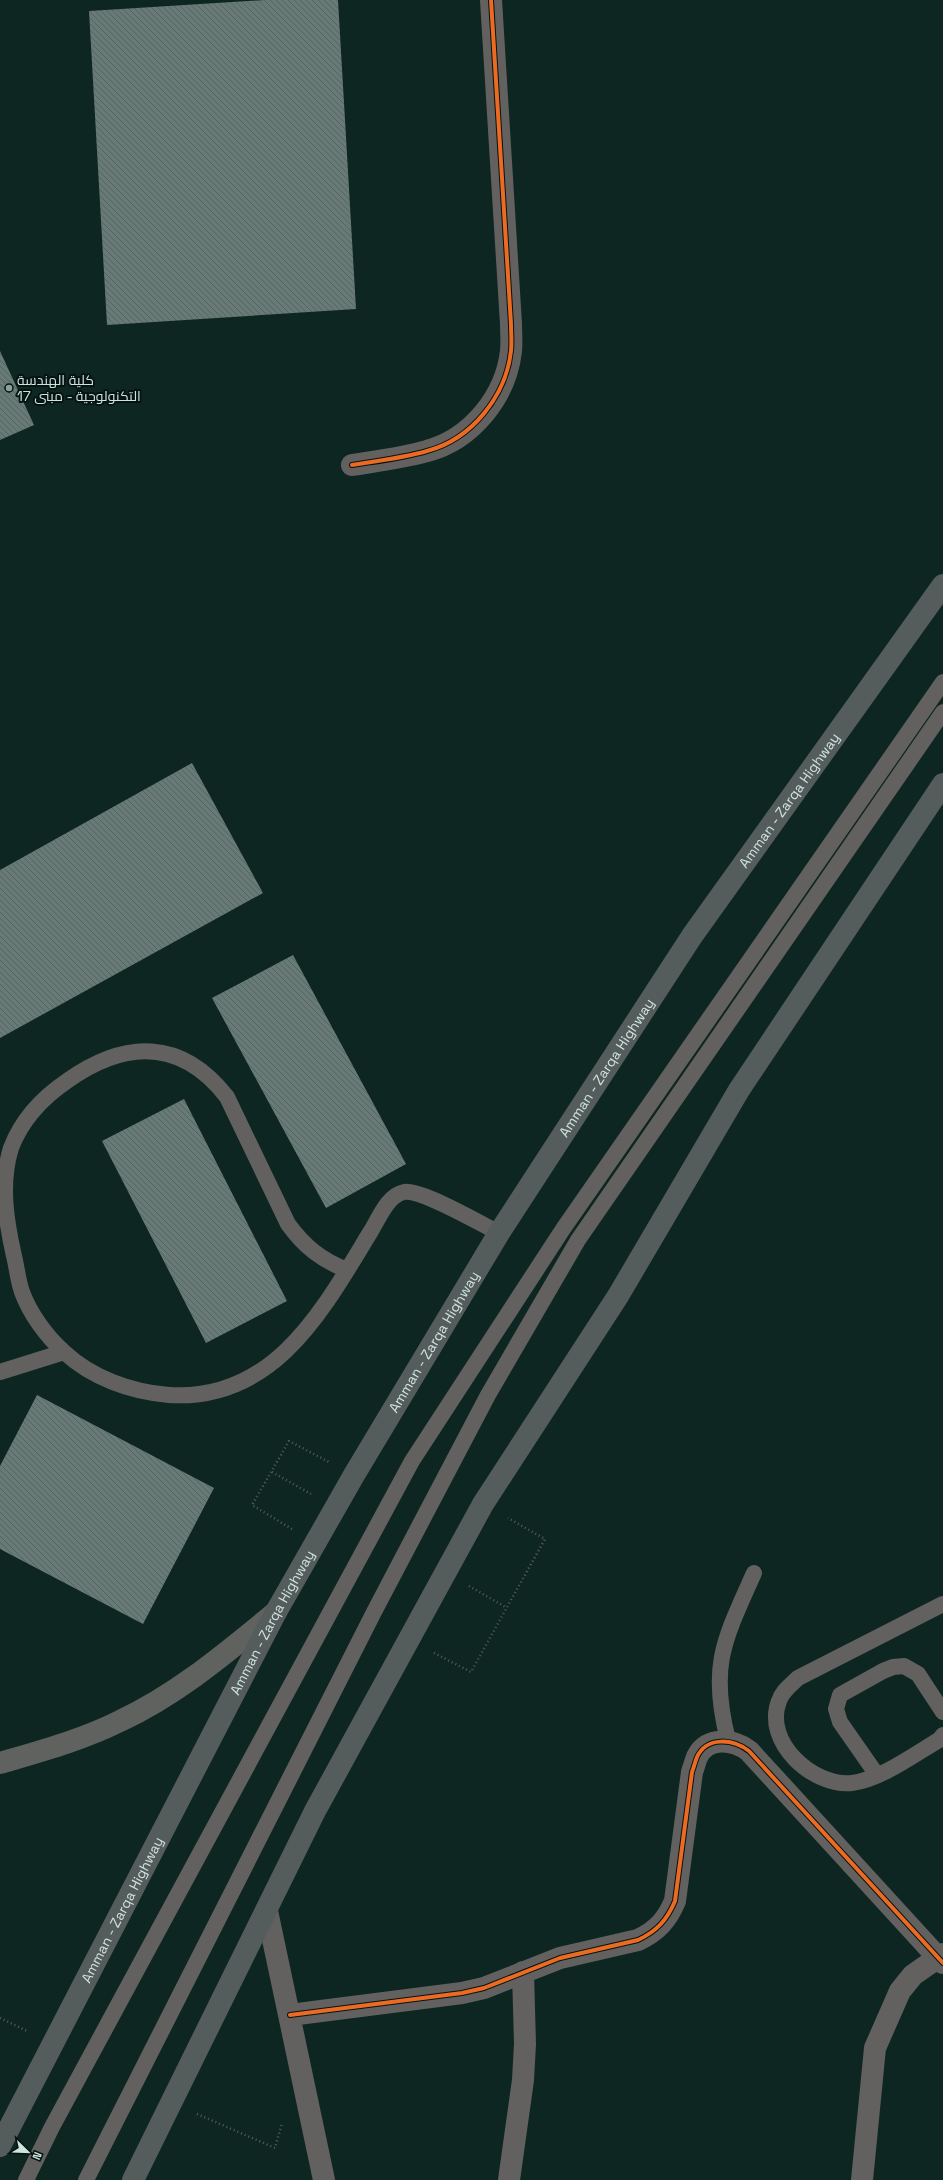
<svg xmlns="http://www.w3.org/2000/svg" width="943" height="2180" font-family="'Space Grotesk',Cairo,sans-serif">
<defs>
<pattern id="building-back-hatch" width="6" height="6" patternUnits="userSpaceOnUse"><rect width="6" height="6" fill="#677a76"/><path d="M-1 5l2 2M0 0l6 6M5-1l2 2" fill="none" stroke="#576462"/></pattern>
</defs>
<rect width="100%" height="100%" fill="#0e2622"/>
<!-- building -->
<path fill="url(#building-back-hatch)" d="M265 0H338L356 309 107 325 89 11Z
M0 351 34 425 0 440Z
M192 763 263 893 0 1038V870Z
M293 955 406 1164 326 1208 212 998Z
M184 1099 287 1301 206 1343 102 1141Z
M37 1395 214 1488 143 1624 0 1549V1466Z"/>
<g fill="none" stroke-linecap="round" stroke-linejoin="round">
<!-- path -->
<path stroke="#585c5a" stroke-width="2.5" stroke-dasharray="1 3" stroke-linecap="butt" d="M272 1472 311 1494
M292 1529 252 1505 289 1441 329 1462
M469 1586 507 1608
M434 1653 471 1672 545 1539 508 1518
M0 2018 27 2031
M197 2114 275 2148 282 2123"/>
<!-- lane -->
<path stroke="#63615f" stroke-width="16" d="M347 1270C321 1260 304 1246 288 1224L227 1097C181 1038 125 1040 67 1081 42 1098 22 1119 11 1148 0 1183 6 1221 14 1256 17 1268 18 1281 22 1292 30 1314 47 1337 64 1352 92 1378 131 1392 169 1395 275 1402 324 1308 371 1231 379 1218 388 1195 404 1192 421 1189 481 1224 499 1233
M0 1372 64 1352
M943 1604 798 1678C791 1685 782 1691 779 1701 763 1742 813 1787 852 1783 880 1780 915 1754 939 1740L943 1735
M728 1740C709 1666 724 1640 754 1573
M877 1775 840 1722 836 1709 840 1695 883 1671 893 1667 904 1666 918 1674 943 1712
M26 2180 52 2127 412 1461 563 1229 943 682
M86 2180 374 1612 488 1395 578 1240 943 712"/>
<!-- street -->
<path stroke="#63615f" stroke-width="22" d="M352 465C377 461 403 458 427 451 472 439 506 396 511 351 512 342 511 333 511 324L491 0
M267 1911 324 2180
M290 2015 462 1993 484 1988 560 1958 638 1940C657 1931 667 1920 675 1901L692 1772C694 1767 695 1762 697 1757 707 1736 733 1739 749 1751L943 1963
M509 2180 523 2080 525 2044 523 1972
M862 2180 875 2048 900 1991 913 1975 943 1954"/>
<!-- primary -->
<path stroke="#5f625e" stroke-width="22" d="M0 1763C41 1751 82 1740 120 1721 178 1694 227 1652 276 1612"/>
<!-- highway -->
<g stroke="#555d5c" stroke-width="22">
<path id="s1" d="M0 2146 276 1612 354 1475 499 1233 692 936 943 585"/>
<path d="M133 2180 315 1811 483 1504 618 1296 739 1090 943 784"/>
</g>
<!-- cycleway casing -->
<g stroke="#051411" stroke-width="6">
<path id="cycleway" d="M352 465C377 461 403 458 427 451 472 439 506 396 511 351 512 342 511 333 511 324L491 0
M290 2015 462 1993 484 1988 560 1958 638 1940C657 1931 667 1920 675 1901L692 1772C694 1767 695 1762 697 1757 707 1736 733 1739 749 1751L943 1963"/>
</g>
<!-- cycleway -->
<use href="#cycleway" stroke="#ed6a23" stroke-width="4"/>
</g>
<!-- markers -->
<circle fill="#8ba19c" stroke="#051411" stroke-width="1.5" cx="9" cy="388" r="4"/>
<g text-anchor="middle" stroke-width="4" stroke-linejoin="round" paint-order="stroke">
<!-- poi labels -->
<g font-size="14" fill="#cee3de" stroke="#051411" text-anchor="start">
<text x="17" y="385">كلية الهندسة<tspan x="17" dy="16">التكنولوجية - مبنى 17</tspan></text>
</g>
<!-- street labels -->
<g font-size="14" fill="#cee3de" stroke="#051411">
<text dy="5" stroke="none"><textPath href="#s1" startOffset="1562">Amman - Zarqa Highway</textPath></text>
<text dy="5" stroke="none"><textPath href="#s1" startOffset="1238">Amman - Zarqa Highway</textPath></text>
<text dy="5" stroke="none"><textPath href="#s1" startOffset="914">Amman - Zarqa Highway</textPath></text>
<text dy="5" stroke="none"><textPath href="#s1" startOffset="590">Amman - Zarqa Highway</textPath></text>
<text dy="5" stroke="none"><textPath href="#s1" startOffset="266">Amman - Zarqa Highway</textPath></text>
</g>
</g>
<!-- north arrow -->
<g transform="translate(28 2152) rotate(113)" stroke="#051411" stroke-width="3" paint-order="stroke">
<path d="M0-3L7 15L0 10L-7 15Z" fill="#cee3de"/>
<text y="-6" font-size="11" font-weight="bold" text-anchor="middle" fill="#cee3de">N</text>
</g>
</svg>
